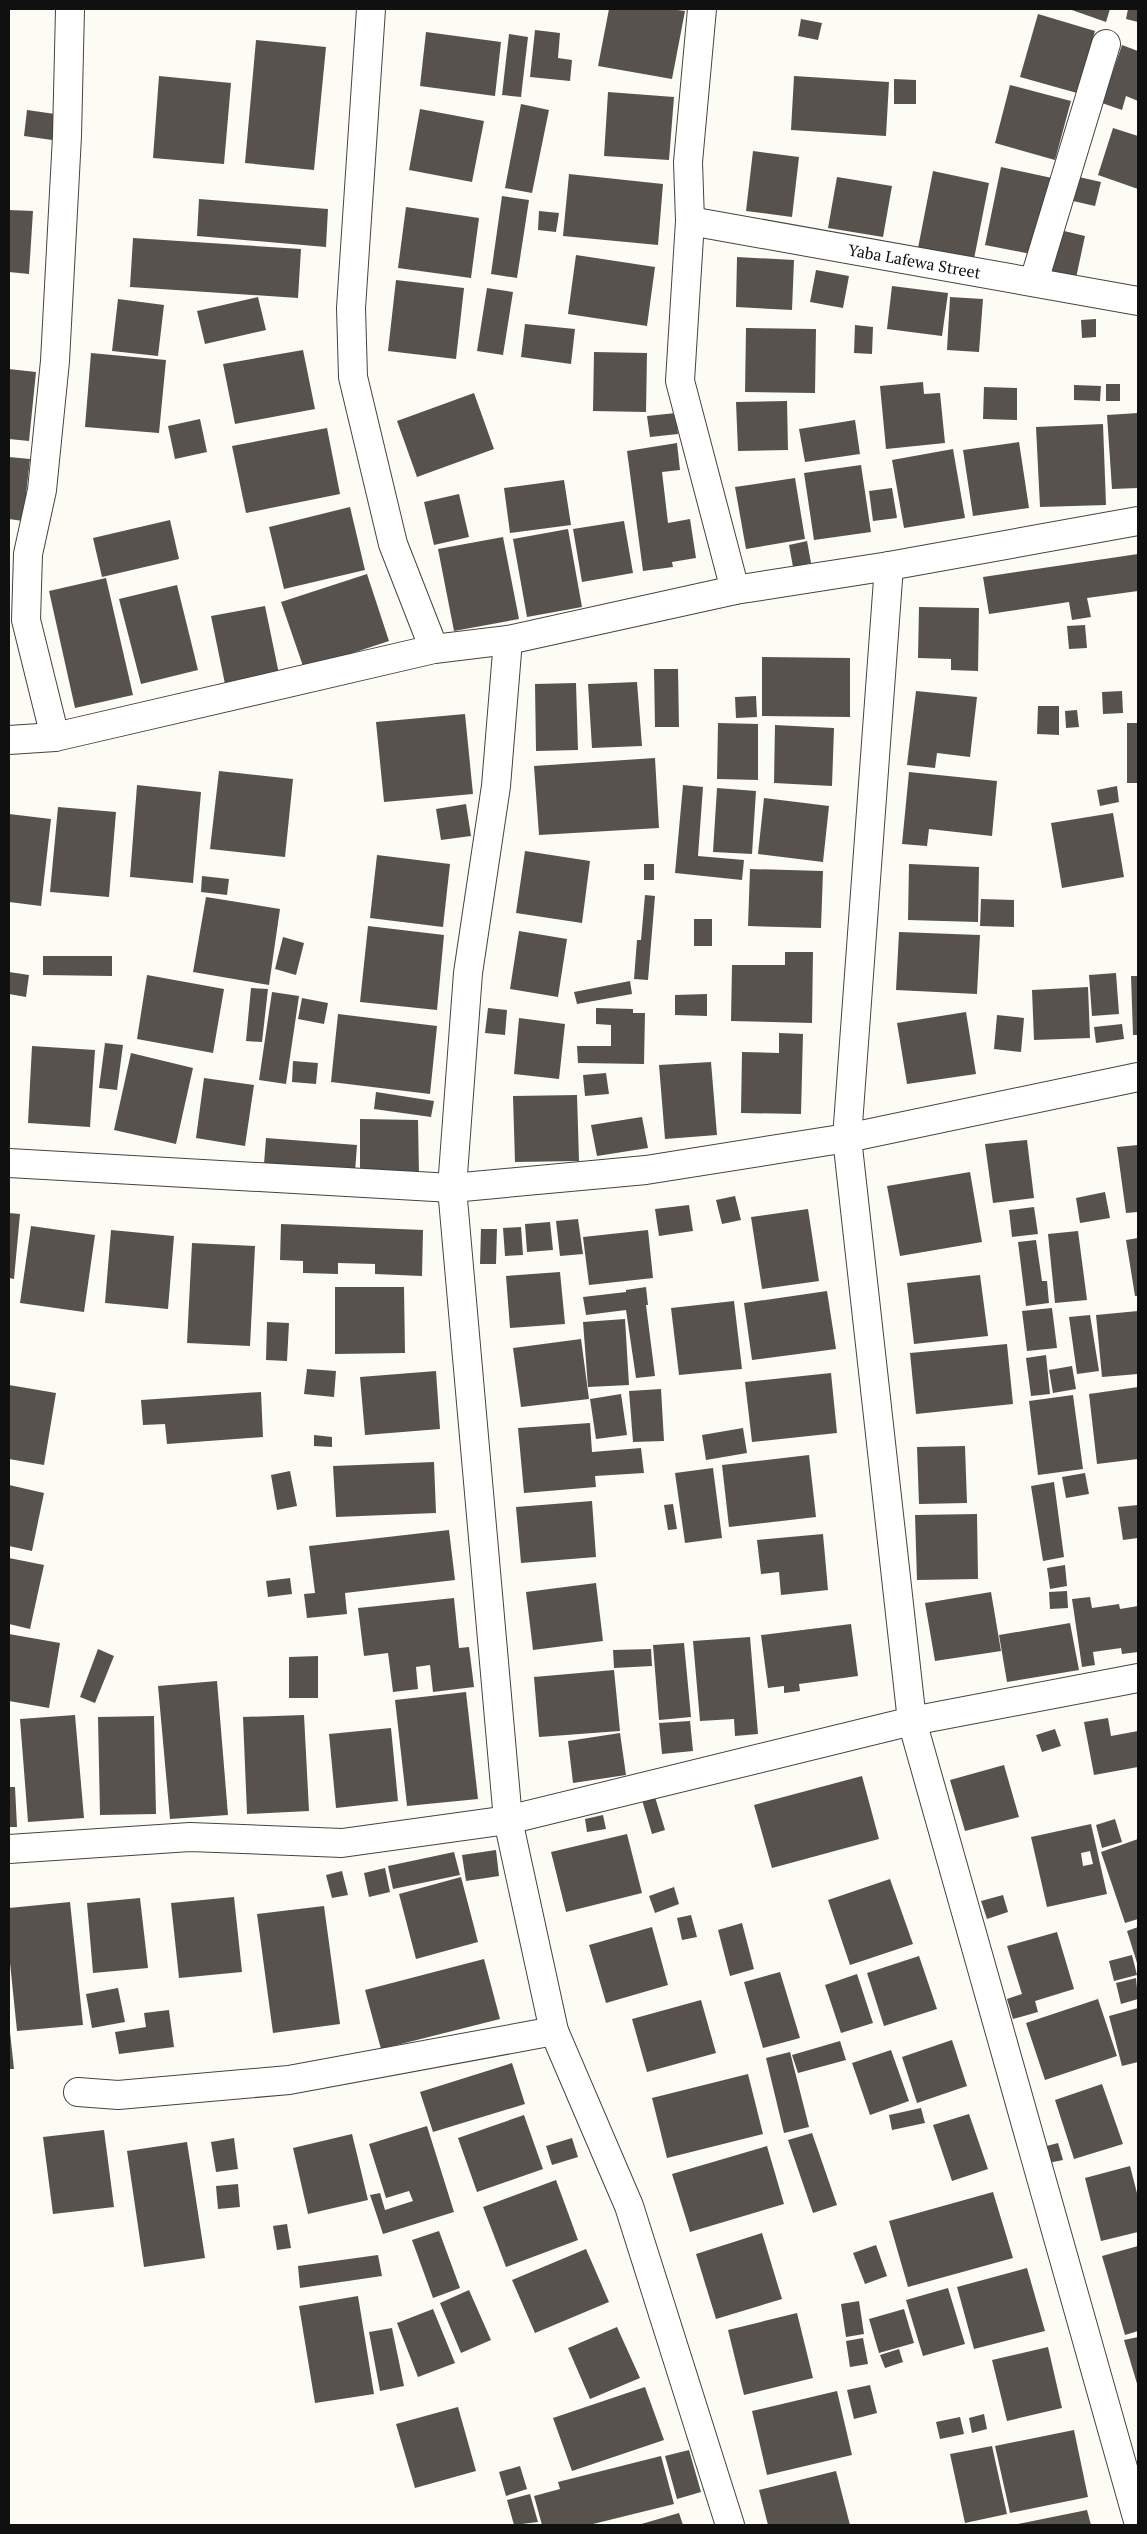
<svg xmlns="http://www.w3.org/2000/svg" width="1147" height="2534" font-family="'PT Serif',serif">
<rect width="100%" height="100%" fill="#fdfcf4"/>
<!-- building -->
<path fill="#57524d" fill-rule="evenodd" d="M609 9H670L685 11 672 79 598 66Z
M1069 9H1110L1106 22Z
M1128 9H1138V22L1126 19Z
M1038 14 1095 31 1077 93 1020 77Z
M801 19 822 23 818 40 798 36Z
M535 30 560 33 558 58 572 60 570 81 530 77Z
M426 32 501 42 495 96 420 86Z
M509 34 528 37 521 97 502 95Z
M256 40 326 47 314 170 245 163Z
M1122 45 1138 51V101L1126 96 1122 110 1102 103Z
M159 76 231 83 224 164 153 158Z
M794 76 889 82 886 136 791 130Z
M894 79 916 80V104H894Z
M1010 85 1071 101 1055 160 995 143Z
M608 92 674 97 669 160 604 156Z
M521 104 549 110 532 193 505 188Z
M420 109 484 121 472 182 409 170Z
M27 110 55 114 52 140 24 136Z
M1113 128 1138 136V189L1098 175Z
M753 151 799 157 792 217 746 211Z
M1001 167 1052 178 1036 255 985 245Z
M933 171 989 183 974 259 918 248Z
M569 174 663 184 658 245 563 236Z
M837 177 892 186 883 237 828 228Z
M1079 177 1101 182 1095 206 1073 201Z
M502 196 529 200 517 278 491 274Z
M199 199 328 209 326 247 197 236Z
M406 207 479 218 471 278 398 268Z
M9 210 33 211 29 274 9 272Z
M539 211 559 213 556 232 538 230Z
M1060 230 1085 236 1076 278 1051 273Z
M133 238 301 249 298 298 130 287Z
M576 255 655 267 647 326 568 314Z
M737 257 794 260 792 310 736 307Z
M816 270 849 276 843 308 810 302Z
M396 280 464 288 456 359 388 351Z
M892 286 948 293 942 336 887 329Z
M487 288 513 292 503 355 477 351Z
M258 297 266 330 205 344 197 311Z
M950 297 983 299 979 352 947 350Z
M118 299 164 305 158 356 112 351Z
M1096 319V337L1082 338 1081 320Z
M525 324 575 329 571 364 521 357Z
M855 325 873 327 872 354 854 353Z
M746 328 816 329 815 393 745 392Z
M303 350 315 409 235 424 223 364Z
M594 352 647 353 646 412 593 411Z
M91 353 166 360 159 433 85 427Z
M9 369 36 372 29 441 9 439Z
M923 382 924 394 940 393 945 443 886 449 880 386Z
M1106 384H1120V401H1106Z
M1074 385 1101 386 1100 401 1074 400Z
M984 387 1017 388V420L983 419Z
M474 393 494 449 417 477 397 421Z
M787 401 788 450 738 451 736 402Z
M676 413 678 434 650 437 647 416Z
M1138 413V488L1112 489 1107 415Z
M200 419 207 452 175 459 168 426Z
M855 420 860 454 805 462 799 429Z
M1103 424 1106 505 1040 507 1036 427Z
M327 428 340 494 246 513 232 446Z
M1019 442 1029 508 973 516 963 450Z
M677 443 680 470 662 472 668 523 690 519 696 558 672 562 673 567 643 571 627 451Z
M953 449 965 518 904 528 892 460Z
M9 457 30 459 23 521 9 519Z
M861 465 871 532 814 540 804 473Z
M795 478 805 539 746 549 735 487Z
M564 480 571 525 510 533 504 488Z
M892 488 897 518 873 521 869 491Z
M459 494 469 537 434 545 424 502Z
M350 507 365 570 284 589 269 527Z
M170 520 179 559 102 577 93 538Z
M624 521 633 573 582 582 573 529Z
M568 529 582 607 527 617 513 539Z
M503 537 519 619 454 631 438 549Z
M807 541 811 563 793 567 789 545Z
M1138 554V591L1087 598 1091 617 1072 620 1069 602 989 614 983 577Z
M367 574 389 641 304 669 281 602Z
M106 578 133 695 75 708 49 591Z
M177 585 198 670 141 684 119 599Z
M265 606 279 674 225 684 211 616Z
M919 607 979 608 978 671 951 670V659L918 658Z
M1085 625 1087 648 1069 649 1067 626Z
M762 657 850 658V717L762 716Z
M654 669H678L679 727H655Z
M637 682 642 746 592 748 588 684Z
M576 683 578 750 536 751 535 684Z
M916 691 977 697 970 757 937 753 935 768 907 765Z
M1122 691 1123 713 1103 714 1102 692Z
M756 696 757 717 736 718 735 697Z
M1038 706H1059V735L1037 734Z
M1077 710 1079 727 1066 728 1065 711Z
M465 714 473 794 384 802 376 722Z
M718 723 758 724V780L717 779Z
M1127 723H1138V783H1127Z
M775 725 834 728 832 786 774 783Z
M655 758 659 828 539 835 534 766Z
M219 771 293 779 285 857 210 849Z
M909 772 997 781 992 836 929 829 927 846 902 844Z
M137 785 201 792 193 883 130 877Z
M683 785 703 787 698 856 744 860 742 880 675 873Z
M1117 786 1119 802 1100 806 1097 790Z
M717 788 756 791 752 854 713 852Z
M764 798 829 806 823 862 758 854Z
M466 804 471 836 441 840 436 809Z
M58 807 116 812 109 897 50 892Z
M1113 813 1124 877 1062 888 1051 823Z
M9 814 51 819 41 906 9 902Z
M525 851 590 861 582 923 516 913Z
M377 855 450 864 443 927 370 918Z
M644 864H654V880H644Z
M909 864 979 867 978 922 908 920Z
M750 869 823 871 821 928 748 926Z
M202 876 229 879 227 895 201 892Z
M645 895 655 896 648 980 634 979 637 940H641Z
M206 897 280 909 269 985 193 972Z
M981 899 1014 900V927L980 926Z
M694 919H712V946H694Z
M368 926 444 935 437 1010 360 1002Z
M519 931 567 939 558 997 510 989Z
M899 932 980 935 977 994 896 990Z
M283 937 304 943 296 975 275 969Z
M785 952H813L812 1023 731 1021 732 965H785Z
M43 956H112V976L43 975Z
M9 972 29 975 26 997 9 994Z
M1116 973 1119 1014 1092 1016 1089 975Z
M147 975 224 989 213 1053 137 1039Z
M1131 976H1138V1035H1133Z
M630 981 632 994 577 1004 574 992Z
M1088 987 1090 1038 1034 1040 1032 990Z
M251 988 268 989 262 1042 246 1041Z
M272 992 299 996 286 1084 259 1080Z
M707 994V1016L675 1015V995Z
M302 998 328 1003 324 1024 298 1019Z
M488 1008 507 1010 505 1035 485 1033Z
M596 1008 633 1009V1013H645L644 1064 578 1063 577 1046H611V1025L596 1024Z
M966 1012 976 1074 907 1084 897 1023Z
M338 1014 437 1026 430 1094 331 1082Z
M997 1015 1024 1018 1021 1052 994 1049Z
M519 1018 565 1024 559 1079 514 1074Z
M1122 1024 1124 1039 1096 1043 1094 1027Z
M779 1033 803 1034 801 1114 741 1113 742 1052 779 1053Z
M105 1043 123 1045 117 1090 99 1088Z
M32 1046 95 1050 90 1127 28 1123Z
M131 1053 193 1068 176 1144 114 1130Z
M293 1061 318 1063 316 1084 292 1082Z
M711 1062 717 1135 665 1139 659 1065Z
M606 1073 609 1094 585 1096 583 1075Z
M204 1078 254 1085 245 1146 196 1138Z
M376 1092 434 1101 431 1117 374 1109Z
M577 1095 579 1161 515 1162 513 1096Z
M642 1117 648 1148 597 1156 591 1125Z
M360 1119 418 1120 419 1175 360 1174Z
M266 1138 357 1145 355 1172 264 1164Z
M1027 1140 1034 1198 993 1203 985 1144Z
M1138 1145V1212L1126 1213 1117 1147Z
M970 1172 982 1242 900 1256 887 1186Z
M1105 1192 1110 1218 1080 1223 1076 1198Z
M735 1196 741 1220 722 1224 716 1200Z
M689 1205 693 1231 659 1236 655 1209Z
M1034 1207 1038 1234 1012 1237 1009 1210Z
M808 1209 819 1281 762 1289 751 1217Z
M9 1213 20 1214 14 1279 9 1278Z
M578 1219 583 1254 560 1256 556 1221Z
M550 1222 553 1250 527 1252 525 1224Z
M281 1224 423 1230 422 1276 375 1274V1264L338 1263V1274L303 1273V1261L280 1260Z
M31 1226 95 1235 84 1312 20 1303Z
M521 1227 523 1255 505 1256 503 1228Z
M481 1229H497L496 1264H480Z
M111 1230 174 1236 168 1309 105 1303Z
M648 1230 653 1278 589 1285 583 1237Z
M1078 1231 1087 1300 1055 1303 1048 1234Z
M1138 1238V1296H1135L1126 1240Z
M1036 1240 1042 1281H1047L1049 1303 1026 1306 1018 1242Z
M192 1243 255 1246 250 1346 187 1343Z
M560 1272 565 1324 510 1328 506 1276Z
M980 1275 988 1336 914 1344 907 1283Z
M335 1287H404L405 1353 335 1354Z
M646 1287 648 1305H646L655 1376 636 1378 626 1310 586 1315 583 1297 626 1292V1290Z
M827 1291 836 1349 752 1360 744 1303Z
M734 1301 742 1369 679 1375 671 1308Z
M1052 1308 1057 1348 1027 1351 1022 1311Z
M1138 1311V1374L1102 1377 1096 1315Z
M1090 1315 1099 1371 1077 1374 1069 1317Z
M625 1319 629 1385 588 1387 583 1322Z
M267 1322 289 1323 287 1361 266 1360Z
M581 1339 589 1399 521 1407 513 1348Z
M1007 1344 1013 1404 916 1414 910 1353Z
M1046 1355 1050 1394 1031 1396 1026 1358Z
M1072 1366 1076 1389 1053 1393 1049 1370Z
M307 1369 336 1371 334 1397 304 1394Z
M436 1371 440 1429 365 1435 360 1377Z
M831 1373 837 1433 752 1442 745 1382Z
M9 1385 56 1393 44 1465 9 1459Z
M1138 1387V1459L1097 1464 1089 1394Z
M661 1389 664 1441 633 1442 629 1391Z
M261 1392 263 1437 167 1444 165 1424 143 1425 141 1400Z
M621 1394 627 1435 596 1439 590 1399Z
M1073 1395 1083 1469 1038 1475 1029 1401Z
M590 1423 592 1452 641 1448 644 1473 595 1476 596 1487 524 1493 518 1428Z
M743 1428 747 1453 706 1460 702 1435Z
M314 1435 332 1437V1447L314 1446Z
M965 1446 967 1503 919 1504 917 1447Z
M809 1455 816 1517 729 1527 722 1465Z
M434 1462 436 1513 336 1517 333 1466Z
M713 1468 722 1538 685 1543 675 1473Z
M290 1471 297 1506 277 1510 271 1475Z
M1085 1473 1089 1494 1066 1498 1062 1477Z
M1054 1482 1064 1557 1043 1561 1031 1486Z
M9 1485 44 1493 32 1551 9 1546Z
M592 1501 596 1557 521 1563 516 1507Z
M673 1504 677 1529 668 1530 664 1505Z
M1138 1505V1538L1123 1540 1118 1507Z
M977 1514 978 1579 917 1580 915 1515Z
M449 1530 455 1580 345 1593 347 1614 307 1618 304 1594 315 1593 309 1546Z
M823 1534 828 1590 781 1595 779 1572 761 1574 757 1540Z
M9 1558 44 1565 30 1629 9 1624Z
M1065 1565 1067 1586 1050 1589 1047 1568Z
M290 1578 292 1594 268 1597 266 1581Z
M596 1583 603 1641 533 1650 526 1592Z
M1067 1591 1068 1608 1050 1609 1049 1592Z
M991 1592 1001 1651 935 1661 925 1603Z
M1090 1597 1092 1608 1119 1604 1120 1609 1138 1606V1652L1122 1654 1121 1648 1093 1652 1095 1665 1082 1667 1072 1599Z
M454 1598 459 1648 469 1647 474 1687 433 1692 430 1665 416 1667 418 1689 393 1692 388 1653 364 1656 358 1608Z
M1070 1623 1079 1670 1007 1682 999 1635Z
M851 1624 858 1676 799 1684 800 1691 784 1693V1686L768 1688 761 1635Z
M9 1634 60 1643 49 1708 9 1701Z
M750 1637 758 1734 735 1736 734 1719 700 1721 693 1641Z
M684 1643 691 1717 659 1720 653 1645Z
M98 1649 114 1656 95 1703 80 1697Z
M651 1649 652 1666 614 1668 613 1650Z
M318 1656V1698H289V1657Z
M614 1670 620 1731 539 1737 534 1677Z
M217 1681 228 1815 170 1819 158 1686Z
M466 1692 478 1799 407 1806 395 1700Z
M75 1715 84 1818 28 1822 20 1719Z
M304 1715 309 1811 247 1814 243 1717Z
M154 1716 156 1814 100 1815 98 1717Z
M1108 1718 1111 1736 1138 1731V1767L1094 1775 1084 1722Z
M690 1721 693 1751 662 1754 659 1723Z
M391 1728 398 1801 336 1808 329 1734Z
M1055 1729 1061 1746 1042 1752 1036 1735Z
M620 1733 626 1775 573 1783 568 1741Z
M1004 1765 1019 1817 965 1831 950 1780Z
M862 1776 879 1839 772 1868 754 1805Z
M9 1787H15L17 1827H9Z
M655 1797 665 1830 652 1834 642 1800Z
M603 1815 606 1829 587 1832 585 1819Z
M1115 1819 1122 1842 1102 1848 1096 1825Z
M1091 1824 1107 1894 1047 1907 1031 1837ZM1090 1851 1093 1864 1083 1866 1081 1853Z
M627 1834 642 1893 566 1912 551 1852Z
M1138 1839V1919L1125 1923 1101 1852Z
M496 1850 499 1876 466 1881 462 1855Z
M454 1852 460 1875 393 1889 388 1866Z
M385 1868 390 1892 369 1897 364 1873Z
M342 1871 348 1895 332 1898 326 1875Z
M461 1877 478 1942 416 1959 399 1894Z
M890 1879 913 1944 850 1965 828 1900Z
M674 1887 679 1904 655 1913 649 1896Z
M1003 1895 1008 1912 987 1919 981 1901Z
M234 1897 242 1972 179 1978 171 1903Z
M140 1898 148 1968 93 1973 87 1903Z
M70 1902 83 2025 17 2031 9 1953V1908Z
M324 1906 340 2024 273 2033 257 1914Z
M691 1915 697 1937 682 1940 677 1918Z
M742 1923 754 1969 730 1976 718 1930Z
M652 1927 668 1985 606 2003 589 1945Z
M1138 1927V1966L1127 1931Z
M1057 1932 1074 1989 1035 2001 1038 2012 1013 2019 1007 1999 1022 1994 1007 1946Z
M1132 1955 1137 1975 1114 1981 1109 1961Z
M919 1956 937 2009 884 2026 867 1973Z
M484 1959 500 2019 381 2049 365 1990Z
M780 1972 800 2038 763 2048 744 1982Z
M857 1974 873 2023 841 2033 825 1985Z
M1136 1978 1138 1999 1121 2004 1116 1983Z
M118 1988 125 2022 92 2028 86 1994Z
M1098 1999 1117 2056 1045 2080 1026 2023Z
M701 2000 716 2053 647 2072 632 2019Z
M1138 2008V2062L1122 2066 1109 2016Z
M169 2010 174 2047 119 2054 115 2032 146 2027 144 2013Z
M10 2032 14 2069H9V2033Z
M952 2040 967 2086 917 2103 902 2057Z
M840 2041 846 2060 798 2073 792 2055Z
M891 2050 909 2101 870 2115 852 2063Z
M790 2052 809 2127 784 2133 766 2058Z
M512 2063 525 2104 433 2132 420 2092Z
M748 2074 763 2134 667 2158 652 2098Z
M1102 2084 1123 2144 1074 2159 1055 2100Z
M921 2108 925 2123 892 2130 889 2115Z
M969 2114 988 2169 952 2181 933 2125Z
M524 2115 543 2169 477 2192 458 2138Z
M427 2126 454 2212 383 2234 370 2195 380 2193 385 2210 413 2201 409 2191 386 2198 369 2144Z
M104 2130 114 2207 53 2214 43 2137Z
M812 2133 837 2205 813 2213 788 2140Z
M352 2134 368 2200 308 2214 293 2148Z
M234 2138 238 2169 216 2172 211 2142Z
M572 2138 578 2157 552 2165 546 2146Z
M187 2142 205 2258 144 2267 127 2151Z
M1058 2143 1063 2160 1043 2164 1039 2148Z
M767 2146 784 2204 690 2232 672 2174Z
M1130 2166 1138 2197V2232L1101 2241 1085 2178Z
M556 2180 578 2240 506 2267 483 2207Z
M238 2184 240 2207 218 2209 216 2186Z
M993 2192 1013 2258 908 2287 889 2221Z
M287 2224 291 2248 277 2250 273 2226Z
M439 2231 460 2288 433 2298 412 2240Z
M762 2233 782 2299 716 2319 696 2254Z
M876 2245 887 2276 865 2284 853 2253Z
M1138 2246V2331L1125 2335 1102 2256Z
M586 2249 609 2302 535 2333 512 2280Z
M378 2255 382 2276 300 2288 298 2266Z
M1027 2268 1045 2331 974 2349 957 2287Z
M948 2288 965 2344 923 2356 906 2300Z
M469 2290 491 2340 461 2353 440 2303Z
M358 2296 374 2394 315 2403 299 2306Z
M859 2301 864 2334 846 2337 841 2304Z
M433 2309 455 2363 418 2377 397 2323Z
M904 2309 914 2343 879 2353 869 2319Z
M797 2313 813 2378 744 2395 728 2330Z
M617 2327 640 2378 590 2399 568 2348Z
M392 2328 404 2386 380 2391 369 2332Z
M1138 2337V2387L1124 2340Z
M863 2338 868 2364 850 2367 846 2341Z
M1048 2347 1062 2408 1007 2421 992 2360Z
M899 2349 903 2362 885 2368 880 2355Z
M870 2385 877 2413 854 2419 847 2390Z
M645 2387 664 2440 572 2471 553 2418Z
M837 2391 852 2455 767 2475 752 2411Z
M458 2407 476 2471 415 2488 396 2424Z
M984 2414 987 2429 972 2433 969 2418Z
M960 2417 964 2434 940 2439 936 2422Z
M1074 2430 1088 2497 1010 2513 995 2446Z
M992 2446 1007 2514 965 2523 950 2454Z
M689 2450 701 2492 677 2499 665 2456Z
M661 2456 674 2504 589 2525H542L534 2496 560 2489 558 2482Z
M520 2466 527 2489 506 2496 499 2472Z
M836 2471 850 2525H768L759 2490Z
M530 2494 538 2522 514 2525 507 2500Z
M1087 2510 1091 2525H1018V2524Z
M679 2513 683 2525H638Z"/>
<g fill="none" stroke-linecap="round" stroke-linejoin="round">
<!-- minor casing -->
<g stroke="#434343" stroke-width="30">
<g id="minor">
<path d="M371 9 351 308 353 377 393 544 434 649"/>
<path d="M702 9 688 162 690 221 680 381 735 590"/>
<path id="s1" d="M690 221 1138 301"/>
<path d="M1034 281 1106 44"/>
<path d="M889 566 847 1138 912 1721 1138 2521"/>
<path d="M508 640 496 786 468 973 452 1188 508 1820 554 2031 629 2206 730 2525"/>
<path d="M55 737 26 620 28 554 42 490 55 361 67 136 70 9"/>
<path d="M9 740 55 737 434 649 508 640 735 590 889 566 1138 521"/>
<path d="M9 1163 452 1188 646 1170 847 1138 1138 1077"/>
<path d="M9 1849 190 1837 342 1843 508 1820 912 1721 1138 1678"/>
<path d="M78 2092 118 2095 289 2080 554 2031"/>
</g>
</g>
<!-- minor -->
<use href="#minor" stroke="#fff" stroke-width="28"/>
</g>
<g text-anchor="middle" stroke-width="5" stroke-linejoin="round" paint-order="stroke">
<!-- street labels -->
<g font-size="16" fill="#101010" stroke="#fff">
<text dy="6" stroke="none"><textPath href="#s1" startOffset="228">Yaba Lafewa Street</textPath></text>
</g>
</g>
<!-- border -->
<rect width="1147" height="2534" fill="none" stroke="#101010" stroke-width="20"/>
</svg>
